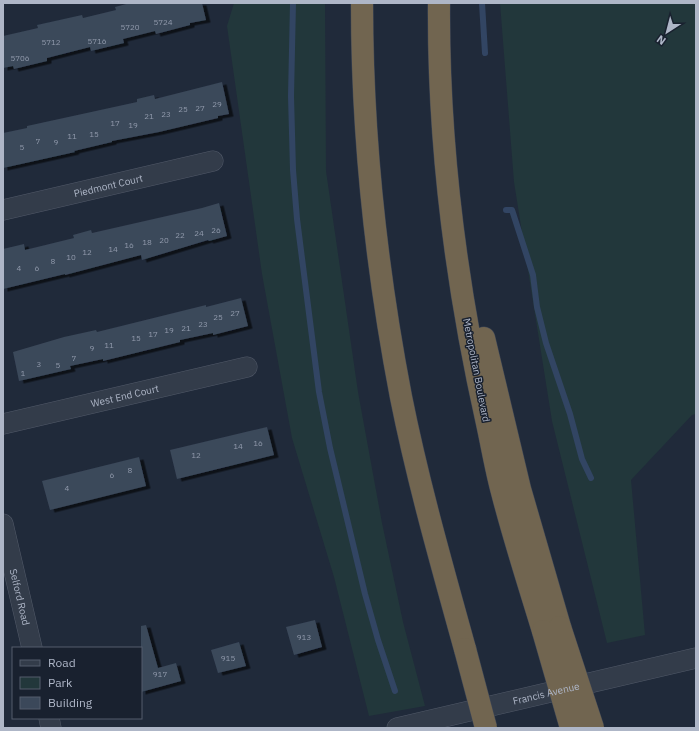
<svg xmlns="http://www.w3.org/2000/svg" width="699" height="731" font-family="'IBM Plex Sans',sans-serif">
<defs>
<filter id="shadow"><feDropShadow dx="4.5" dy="2.5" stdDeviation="0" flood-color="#0009"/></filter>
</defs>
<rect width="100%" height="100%" fill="#202a3a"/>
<!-- green -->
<path fill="#22373b" d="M234 3H325L326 171 358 392 382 523 403 622 425 706 369 716 334 577 292 438 262 274 227 26Z
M500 3H696V414L692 415 631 480 645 635 607 643 552 421 514 182Z"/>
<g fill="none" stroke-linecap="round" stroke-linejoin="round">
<!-- stream -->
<path stroke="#324563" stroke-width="6" d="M293 3 291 96 293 170 297 219 319 392 330 448 365 594 378 640 395 691
M482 3 485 53
M506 210H512L533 275 537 307 546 343 570 414 582 459 591 478"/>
</g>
<!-- building -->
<path fill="#3b485a" filter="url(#shadow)" d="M130 3H202L206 20 190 23V25L156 34 155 31 123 39 124 43 91 51 90 47 47 58V61L14 69 13 66 3 68V36L38 28 37 25 82 15 83 18 116 10 115 7Z
M222 82 229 114 218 116V118L159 132 112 141V142L74 151 75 152 3 168V133L27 128V126L137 102V99L154 95 155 99Z
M219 203 227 236 209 241 208 240 142 260 141 255 65 275V274L3 289V249L24 244 25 250 74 238 73 235 91 230 92 233 202 208Z
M241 298 248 326 213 335V333L180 340V342L103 361V359L70 366 71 369 19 381 13 352 64 337 96 330 97 332 206 305V307Z
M267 427 274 455 177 479 170 450Z
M139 457 146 486 50 510 42 481Z
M315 620 322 647 294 655 286 627Z
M146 625 158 668 176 663 181 681 141 692V626Z
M239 642 246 666 218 673 211 650Z"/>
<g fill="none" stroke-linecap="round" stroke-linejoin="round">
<!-- minor casing -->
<g stroke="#515968" stroke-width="21">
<g id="minor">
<path id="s1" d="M3 210 213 161"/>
<path id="s2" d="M3 424 247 367"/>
<path id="s3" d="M3 524 32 648"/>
<path d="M49 718 51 728"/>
<path id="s4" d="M397 728 696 658"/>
</g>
</g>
<!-- highway casing -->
<g stroke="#3e4655" stroke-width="23">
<path id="highway" d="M362 3C362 135 376 267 401 397 418 482 442 566 465 649
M439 3C438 144 456 285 487 423 492 446 496 470 502 492 514 539 529 585 543 631
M484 338 520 489 560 627"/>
</g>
<!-- minor -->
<use href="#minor" stroke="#333c4a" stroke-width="20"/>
<!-- highway -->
<use href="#highway" stroke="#716550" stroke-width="22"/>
<!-- highway-bridge casing -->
<g stroke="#3e4655" stroke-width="23" stroke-linecap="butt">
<path id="highway-bridge" d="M560 627 593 728
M543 631 571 728
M465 649 486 728"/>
</g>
<!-- highway-bridge -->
<use href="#highway-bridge" stroke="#716550" stroke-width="22"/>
</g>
<g text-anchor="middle" stroke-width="3" stroke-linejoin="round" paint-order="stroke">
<!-- number labels -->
<g font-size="8" fill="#919aac">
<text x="163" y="25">5724</text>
<text x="130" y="30">5720</text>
<text x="97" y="44">5716</text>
<text x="51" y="45">5712</text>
<text x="20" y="61">5706</text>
<text x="217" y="107">29</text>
<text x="200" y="111">27</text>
<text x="183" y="112">25</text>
<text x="166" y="117">23</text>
<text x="149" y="119">21</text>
<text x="115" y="126">17</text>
<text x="133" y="128">19</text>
<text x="94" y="137">15</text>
<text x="72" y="139">11</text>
<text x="38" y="144">7</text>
<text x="56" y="145">9</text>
<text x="22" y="150">5</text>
<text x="216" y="233">26</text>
<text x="199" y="236">24</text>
<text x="180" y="238">22</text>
<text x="164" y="243">20</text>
<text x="147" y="245">18</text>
<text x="129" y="248">16</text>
<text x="113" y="252">14</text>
<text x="87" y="255">12</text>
<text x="71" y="260">10</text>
<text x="53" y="264">8</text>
<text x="19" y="271">4</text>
<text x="37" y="271">6</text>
<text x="235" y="316">27</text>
<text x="218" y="320">25</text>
<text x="203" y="327">23</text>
<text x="186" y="331">21</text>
<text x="169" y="333">19</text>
<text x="153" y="337">17</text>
<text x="136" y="341">15</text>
<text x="109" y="348">11</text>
<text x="92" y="351">9</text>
<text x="74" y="361">7</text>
<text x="39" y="367">3</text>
<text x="58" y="368">5</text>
<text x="23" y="376">1</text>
<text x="258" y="446">16</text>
<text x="238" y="449">14</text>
<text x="196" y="458">12</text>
<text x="130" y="473">8</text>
<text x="112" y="478">6</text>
<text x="67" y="491">4</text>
<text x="304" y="640">913</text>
<text x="228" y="661">915</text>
<text x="160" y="677">917</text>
</g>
<!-- street labels -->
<g font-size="10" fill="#aeb6c7" stroke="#19212f">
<text dy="4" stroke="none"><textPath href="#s1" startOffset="108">Piedmont Court</textPath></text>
<text transform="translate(477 370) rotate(79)" y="4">Metropolitan Boulevard</text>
<text dy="4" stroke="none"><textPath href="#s2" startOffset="125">West End Court</textPath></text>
<text dy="4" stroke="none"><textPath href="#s3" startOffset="75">Selford Road</textPath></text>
<text dy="4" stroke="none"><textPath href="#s4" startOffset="153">Francis Avenue</textPath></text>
</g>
</g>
<!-- border -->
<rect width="699" height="731" fill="none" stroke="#aeb6c7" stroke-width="8"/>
<!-- legend -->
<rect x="12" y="647" width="130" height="72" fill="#19212f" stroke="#555d6c"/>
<rect x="20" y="660" width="20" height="6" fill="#333c4a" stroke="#555d6c"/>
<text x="48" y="667" font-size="12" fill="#aeb6c7">Road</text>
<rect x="20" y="677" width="20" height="12" fill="#22373b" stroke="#555d6c"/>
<text x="48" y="687" font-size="12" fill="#aeb6c7">Park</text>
<rect x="20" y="697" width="20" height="12" fill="#3b485a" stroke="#555d6c"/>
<text x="48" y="707" font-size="12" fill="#aeb6c7">Building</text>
<!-- north arrow -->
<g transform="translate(667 32) rotate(216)" stroke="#19212f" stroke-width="3" paint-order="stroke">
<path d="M0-3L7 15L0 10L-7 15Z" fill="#aeb6c7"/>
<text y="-6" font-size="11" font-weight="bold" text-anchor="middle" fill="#aeb6c7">N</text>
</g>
</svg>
